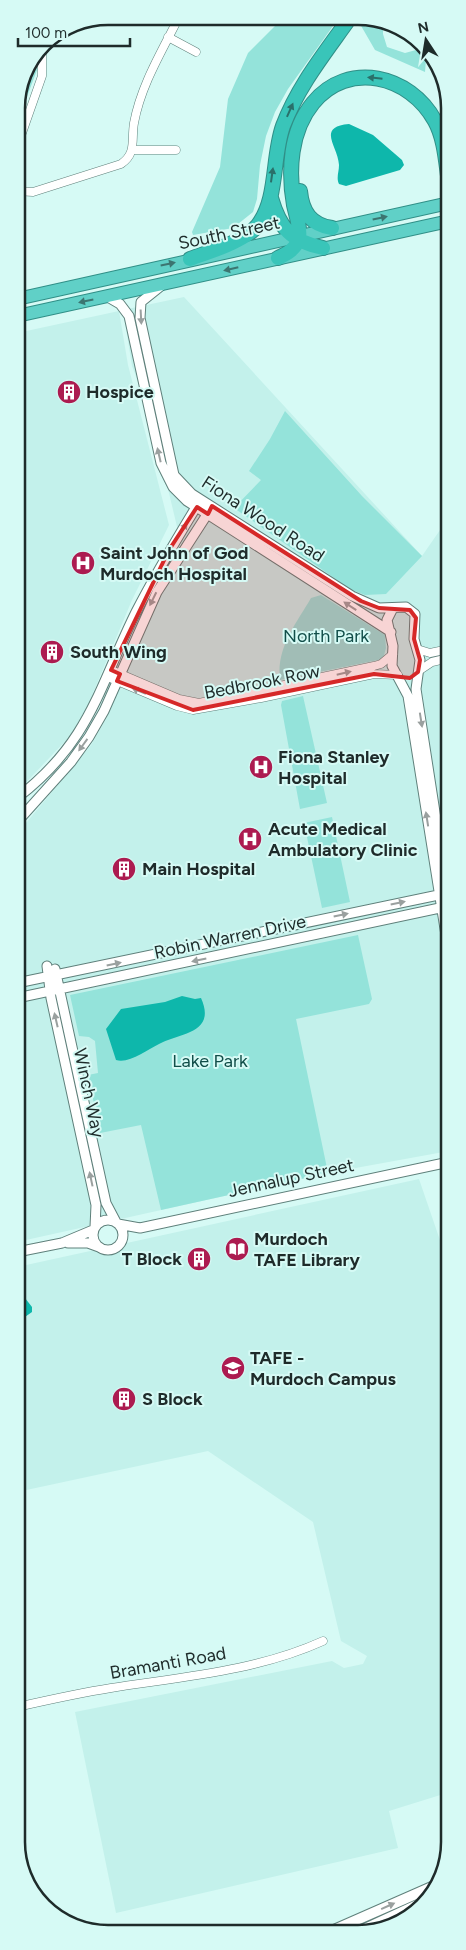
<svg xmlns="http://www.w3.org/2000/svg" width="466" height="1950" font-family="Figtree,sans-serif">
<rect width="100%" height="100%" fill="#d6faf5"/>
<!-- built -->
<path fill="#c3f1eb" d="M184 297 422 556 447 520 449 521V1151L328 1173 17 1242V830L26 823 91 745 106 719 158 599 183 552 150 413 132 366 123 310Z
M119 311 128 365 169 525 132 600 88 705 71 735 17 792V333Z
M419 1179 443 1249 449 1286V1493L447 1494 449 1503 450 1792 389 1811 398 1848 116 1913 75 1712 332 1661 344 1668 363 1664 367 1656 341 1641 313 1522 208 1451 17 1492V1267Z"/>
<!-- green -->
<path fill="#94e3da" d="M283 18 338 19 288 89 275 112 266 136 260 165 257 199 253 212 233 228 193 235 192 232 220 167 228 99 248 53Z
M363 19 383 20V34L387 47 405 53 427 47 425 72 375 50 360 24Z
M35 61 37 70 16 126V102Z
M285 411 362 496 422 556 386 594 365 595 350 589 234 508 261 480 249 471 270 439Z
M321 595 385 635 386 648 383 659 280 680C276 648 296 624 311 598Z
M303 696 327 803 300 809 281 705 282 701Z
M332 817 350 902 322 908 304 823Z
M358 935 372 999 369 1004 296 1019 328 1173 161 1210 141 1125 100 1133 88 1075 98 1073 95 1041 89 1037 79 1036 70 995Z"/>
<!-- water -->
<path fill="#0eb7ab" d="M349 124 373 135 402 160 404 165 400 170 346 186 339 184C336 178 339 172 339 165 338 146 316 127 349 124Z
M182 996 195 999 201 998C217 1034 179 1033 159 1044 147 1050 129 1064 116 1060L106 1029 121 1009 165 1002Z
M17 1296 25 1298 32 1307V1312L22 1319H17Z"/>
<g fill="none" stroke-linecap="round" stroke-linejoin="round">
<!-- minor casing -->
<g stroke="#5f807b" stroke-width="9">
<path id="minor" d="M168 37 196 52
M16 150 42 76V47
M133 150H176
M16 191 33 192 121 164C137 153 131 140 134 123 141 85 162 51 179 17
M417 649 430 653 449 649
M111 670 179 699 199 703 374 666 381 664 393 654
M420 670 432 662 449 658
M108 677 177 706 193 710 261 698 374 674 398 675
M17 1707C48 1700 79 1693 111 1688 181 1677 257 1671 323 1641"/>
</g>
<!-- tertiary casing -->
<g stroke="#5f807b" stroke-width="11">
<path id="tertiary" d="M161 286 141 302 140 318 174 475 192 494 352 596 379 608 406 607 415 614 414 639 420 660 416 689 449 903
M108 297 120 304 129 316 161 463 173 487 187 501 391 632
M393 608 387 620 393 646 392 666 408 696 449 954
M17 798C90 742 98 689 136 612 155 575 176 540 198 504
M17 822 71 762 89 737 104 711 157 592 210 510
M47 966 51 998 96 1205 95 1227
M55 969 106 1203 116 1222
M17 983 448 893
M17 998 449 906
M93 1235a15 15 0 1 1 30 0a15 15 0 1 1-30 0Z
M118 1224 140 1228 449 1162
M68 1243H88L99 1247
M17 1252 62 1243 93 1230"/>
</g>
<!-- secondary casing -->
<g stroke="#5f807b" stroke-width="12">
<path id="secondary" d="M327 1933 434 1886
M356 1933 428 1900"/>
</g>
<!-- trunk casing -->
<g stroke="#308f87" stroke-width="14">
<path id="trunk" d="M17 299 449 203
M17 316 449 221"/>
</g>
<!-- motorway casing -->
<g stroke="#308f87" stroke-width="16">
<path id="motorway" d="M300 191C302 212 311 225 332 228
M271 198C280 229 291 241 323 248
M278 258C287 254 296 249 299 238 301 229 296 214 294 205 288 171 290 131 313 103 348 60 410 75 435 121 445 139 446 163 449 183
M190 259C209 252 246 241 258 225 278 199 272 157 283 126 298 86 325 53 349 19"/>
</g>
<!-- minor -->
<use href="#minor" stroke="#fff" stroke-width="8"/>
<!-- tertiary -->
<use href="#tertiary" stroke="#fff" stroke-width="9"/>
<!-- secondary -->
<use href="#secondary" stroke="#fff" stroke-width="10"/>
<!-- trunk -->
<use href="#trunk" stroke="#60d0c7" stroke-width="12"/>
<!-- motorway -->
<use href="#motorway" stroke="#39c5b9" stroke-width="14"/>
</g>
<!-- one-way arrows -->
<defs><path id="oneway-solid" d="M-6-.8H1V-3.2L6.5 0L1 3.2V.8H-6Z" transform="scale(1.25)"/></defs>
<g fill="#2a706a">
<use href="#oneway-solid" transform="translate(375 78) rotate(-174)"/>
<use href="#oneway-solid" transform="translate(290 110) rotate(-66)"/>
<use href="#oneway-solid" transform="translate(272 175) rotate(-82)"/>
</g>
<g fill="#3c7571">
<use href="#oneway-solid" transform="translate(380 218) rotate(-12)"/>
<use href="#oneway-solid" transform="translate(168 264) rotate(-12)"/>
<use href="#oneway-solid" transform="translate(231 269) rotate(167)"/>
<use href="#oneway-solid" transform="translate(86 301) rotate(168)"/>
</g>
<g fill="#9aa09f">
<use href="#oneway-solid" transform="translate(141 317) rotate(87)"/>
<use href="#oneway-solid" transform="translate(159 455) rotate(-103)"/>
<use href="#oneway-solid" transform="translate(183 529) rotate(-57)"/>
<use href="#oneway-solid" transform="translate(153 599) rotate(116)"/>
<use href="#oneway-solid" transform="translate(350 606) rotate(-147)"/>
<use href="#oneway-solid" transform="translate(344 673) rotate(-13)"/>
<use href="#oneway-solid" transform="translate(139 691) rotate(-158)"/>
<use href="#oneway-solid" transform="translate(421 720) rotate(81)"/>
<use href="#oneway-solid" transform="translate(83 745) rotate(126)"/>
<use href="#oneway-solid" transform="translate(427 819) rotate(-99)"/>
<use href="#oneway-solid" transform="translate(398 903) rotate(-12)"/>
<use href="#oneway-solid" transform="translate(341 915) rotate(-12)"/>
<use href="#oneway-solid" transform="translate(199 960) rotate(168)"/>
<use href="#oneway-solid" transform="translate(114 964) rotate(-12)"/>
<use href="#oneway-solid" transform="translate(56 1020) rotate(-103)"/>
<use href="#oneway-solid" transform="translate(91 1179) rotate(-102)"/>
<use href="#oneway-solid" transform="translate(388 1906) rotate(-24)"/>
</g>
<!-- marked area -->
<path fill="#d62828" fill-opacity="0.2" stroke="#d62828" stroke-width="4" stroke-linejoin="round" d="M212 506 361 601 379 608 410 610 416 618 414 639 420 660 418 672 410 678 374 674 193 710 117 681 120 674 111 670 169 550 197 507 208 514Z"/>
<!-- icons -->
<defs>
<g id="building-disc" transform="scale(1.25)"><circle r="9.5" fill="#ac1b50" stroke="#d6faf5"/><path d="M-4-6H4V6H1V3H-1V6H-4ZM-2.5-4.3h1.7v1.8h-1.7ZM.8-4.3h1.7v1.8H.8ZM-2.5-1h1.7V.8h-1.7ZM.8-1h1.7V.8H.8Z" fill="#fff"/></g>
<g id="hospital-disc" transform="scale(1.25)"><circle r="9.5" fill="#ac1b50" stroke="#d6faf5"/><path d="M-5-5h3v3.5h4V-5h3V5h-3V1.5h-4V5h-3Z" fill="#fff"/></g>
<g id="library-disc" transform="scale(1.25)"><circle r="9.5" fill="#ac1b50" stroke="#d6faf5"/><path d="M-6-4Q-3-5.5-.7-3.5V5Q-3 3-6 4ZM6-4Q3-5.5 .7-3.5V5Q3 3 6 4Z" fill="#fff"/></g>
<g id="university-disc" transform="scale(1.25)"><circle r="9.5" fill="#ac1b50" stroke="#d6faf5"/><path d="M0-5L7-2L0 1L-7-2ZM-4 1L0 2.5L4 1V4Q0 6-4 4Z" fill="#fff"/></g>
</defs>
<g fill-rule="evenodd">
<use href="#building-disc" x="69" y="392"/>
<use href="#hospital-disc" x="83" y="563"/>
<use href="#building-disc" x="52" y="652"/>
<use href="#hospital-disc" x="261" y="767"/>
<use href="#hospital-disc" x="250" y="839"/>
<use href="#building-disc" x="124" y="869"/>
<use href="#library-disc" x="237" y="1249"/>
<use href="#building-disc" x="199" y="1259"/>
<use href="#university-disc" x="233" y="1368"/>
<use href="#building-disc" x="124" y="1399"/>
</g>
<g text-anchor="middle" stroke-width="4" stroke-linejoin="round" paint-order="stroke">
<!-- street labels -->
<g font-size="18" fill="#1e2b2a" stroke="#d6faf5">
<text transform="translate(229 233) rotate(-12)" y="6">South Street</text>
<text transform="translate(263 519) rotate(33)" y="6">Fiona Wood Road</text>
<text transform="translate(262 682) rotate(-11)" y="6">Bedbrook Row</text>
<text transform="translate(230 937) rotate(-12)" y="6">Robin Warren Drive</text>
<text transform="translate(89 1093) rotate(78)" y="6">Winch Way</text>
<text transform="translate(291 1178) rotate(-12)" y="6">Jennalup Street</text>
<text transform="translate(168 1663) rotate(-10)" y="6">Bramanti Road</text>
</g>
<!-- poi labels -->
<g font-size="18" font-weight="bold" fill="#1e2b2a" stroke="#d6faf5" text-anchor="start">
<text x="86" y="398">Hospice</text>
<text x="100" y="559">Saint John of God<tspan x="100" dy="21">Murdoch Hospital</tspan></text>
<text x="70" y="658">South Wing</text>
<text x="278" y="763">Fiona Stanley<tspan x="278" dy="21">Hospital</tspan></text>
<text x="268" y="835">Acute Medical<tspan x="268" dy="21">Ambulatory Clinic</tspan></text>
<text x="142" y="875">Main Hospital</text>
<text x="254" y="1245">Murdoch<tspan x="254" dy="21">TAFE Library</tspan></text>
<text x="182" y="1265" text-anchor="end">T Block</text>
<text x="250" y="1364">TAFE -<tspan x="250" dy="21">Murdoch Campus</tspan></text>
<text x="142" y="1405">S Block</text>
</g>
<!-- park labels -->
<g font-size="18" fill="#114e49" stroke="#d6faf5">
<text x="326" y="642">North Park</text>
<text x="210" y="1067">Lake Park</text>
</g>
</g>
<!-- crop -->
<path d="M0 0H466V1950H0ZM108 25H358A83 83 0 0 1 441 108V1842A83 83 0 0 1 358 1925H108A83 83 0 0 1 25 1842V108A83 83 0 0 1 108 25Z" fill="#d6faf5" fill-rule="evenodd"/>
<path fill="none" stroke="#1e2b2a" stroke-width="2.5" d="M108 25H358A83 83 0 0 1 441 108V1842A83 83 0 0 1 358 1925H108A83 83 0 0 1 25 1842V108A83 83 0 0 1 108 25Z"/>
<!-- north arrow -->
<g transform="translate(426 40) rotate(348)" stroke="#d6faf5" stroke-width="4" paint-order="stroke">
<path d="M0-4L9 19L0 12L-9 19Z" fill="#1e2b2a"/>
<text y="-8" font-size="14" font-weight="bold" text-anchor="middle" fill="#1e2b2a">N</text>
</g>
<!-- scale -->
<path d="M18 38v8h112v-8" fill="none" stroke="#1e2b2a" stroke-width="2.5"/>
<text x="25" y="38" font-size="15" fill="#1e2b2a" stroke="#d6faf5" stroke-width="4" paint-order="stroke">100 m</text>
</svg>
